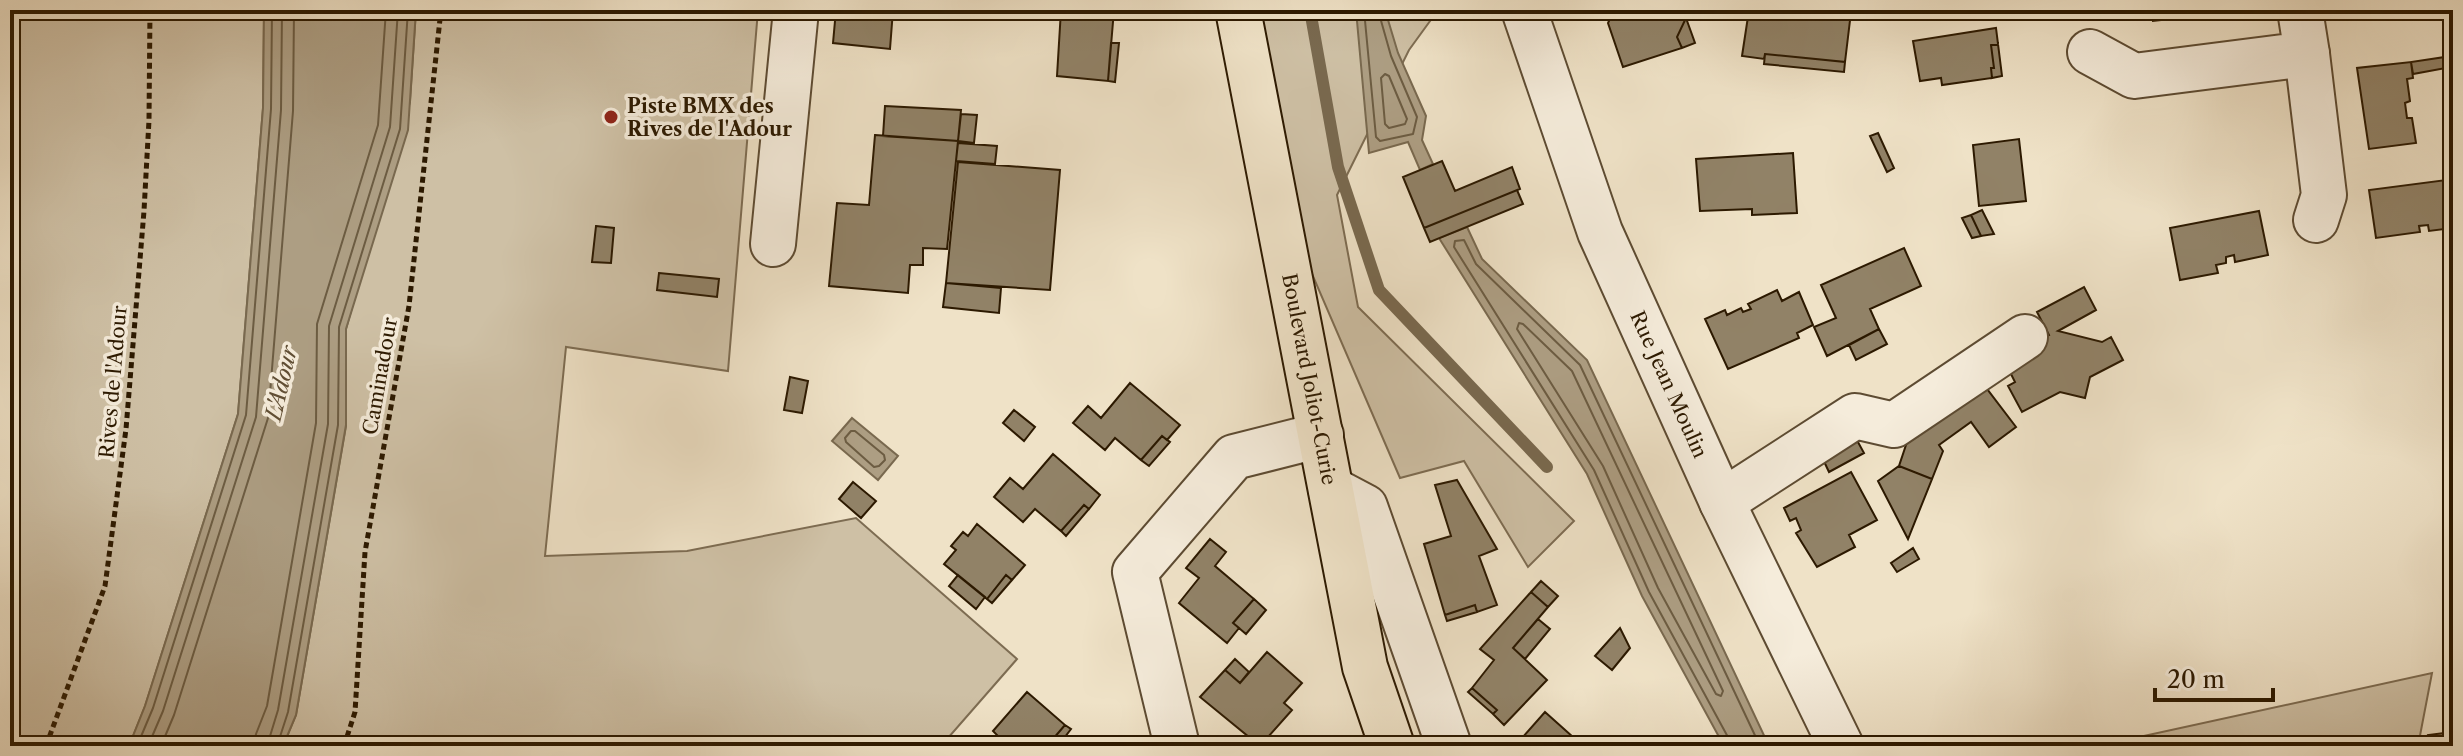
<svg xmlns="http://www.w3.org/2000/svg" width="2463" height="756" font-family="'Libre Caslon Text',serif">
<rect width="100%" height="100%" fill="#efe2c7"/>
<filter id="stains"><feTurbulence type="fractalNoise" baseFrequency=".0025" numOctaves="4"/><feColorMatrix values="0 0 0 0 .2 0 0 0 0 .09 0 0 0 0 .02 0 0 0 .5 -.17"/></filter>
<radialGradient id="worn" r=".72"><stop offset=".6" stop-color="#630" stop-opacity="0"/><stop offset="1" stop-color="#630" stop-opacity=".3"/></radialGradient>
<!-- green -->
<path fill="#cec0a5" stroke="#7d6c52" stroke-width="2" d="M10 10H264L263 108 238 414 145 706 129 746H10Z
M416 10H758L728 371 566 347 545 556 687 551 856 518 1017 659 941 746H283L296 715 346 426V329L410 102Z
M1259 10H1438L1409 50 1337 195 1358 307 1574 521 1528 567 1464 461 1400 478 1309 267Z
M2432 673 2418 746H2098Z"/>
<!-- water -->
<path fill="#ad9e83" stroke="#79694f" stroke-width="2" d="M264 10H416L408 130 346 329V425L296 715 283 746H129L145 706 238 414 263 108Z
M1356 10H1385L1398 53 1426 116 1422 140 1433 164 1420 170 1408 142 1369 153Z
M1467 227 1482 259 1587 360 1769 746H1724L1642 596 1587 474 1439 238Z
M852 418 898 456 878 480 832 441Z"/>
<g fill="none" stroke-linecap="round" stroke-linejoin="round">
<!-- shore -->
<path stroke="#6c5c42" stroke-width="2" d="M1364 10 1376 137 1380 141 1413 134 1417 117 1391 56 1378 10
M1385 74 1389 76 1407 119 1405 124 1389 128 1385 124 1381 78Z
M1519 323 1523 324 1572 371 1723 691 1721 696 1716 694 1658 588 1603 466 1517 329Z
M851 431H855L884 455 885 460 879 466 874 467 846 442 845 438Z
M137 746 153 708 246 415 271 109 272 10
M148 746 163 711 256 417 281 110 282 10
M161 746 174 715 268 418 293 111 294 10
M254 746 256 734 267 706 316 423 317 324 378 125 386 10
M267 746 278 710 328 424 329 326 390 127 398 10
M277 746 288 712 338 425 339 327 400 129 408 10
M1730 746 1729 739 1649 592 1594 470 1454 247 1455 241 1464 240 1476 264 1580 365 1760 746"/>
<!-- stream -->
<path stroke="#79694f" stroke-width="12" d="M1310 10 1338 167 1379 290 1547 467"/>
</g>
<!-- building -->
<path fill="#918267" stroke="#2c1900" stroke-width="2" d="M836 10H893L890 49 833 43Z
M1061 10H1114L1108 81 1057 76Z
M1614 10H1671L1686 18 1677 37 1682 48 1623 67 1608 23Z
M1749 10 1851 12 1845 62 1765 54 1764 59 1742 56Z
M2152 10H2216V14L2153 21Z
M1686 18 1695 43 1682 48 1677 37Z
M1996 28 1998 44 1991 45 1994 68H1991L1992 78 1942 85 1941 78 1920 81 1913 41Z
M1111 43H1119L1115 82 1108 81Z
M1998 44 2002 76 1992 78 1991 68H1994L1991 45Z
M1765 54 1845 62 1844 72 1764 64Z
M2445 57 2446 68 2413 74 2411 62Z
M2411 62 2413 78 2407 79 2410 101 2405 103 2407 118H2412L2416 143 2369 149 2357 68Z
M885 106 961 110 958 141 883 136Z
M961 114 977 115 974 143 958 141Z
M1878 133 1894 168 1887 172 1870 136Z
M875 135 958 141 947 249 923 248V265H910L908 293 829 286 837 203 869 205Z
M2019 139 2026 201 1979 206 1973 145Z
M958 143 997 146 995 164 956 161Z
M1793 153 1797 213 1752 215V209L1700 211 1696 159Z
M1442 161 1455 191 1512 167 1520 189 1424 228 1403 177Z
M958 162 1060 170 1050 290 946 283Z
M2446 180 2453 228 2429 231 2428 225 2419 226 2420 232 2376 238 2369 190Z
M1517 190 1523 204 1430 242 1424 228Z
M1982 210 1994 234 1981 236 1971 215Z
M2259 211 2268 255 2235 262 2234 255 2226 257V263L2216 265 2218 273 2180 280 2170 228Z
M1971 215 1981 236 1972 238 1962 218Z
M596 226 614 228 611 263 592 262Z
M1904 248 1921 286 1870 309 1879 329 1827 356 1814 327 1836 318 1821 285Z
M659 273 719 279 717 297 657 290Z
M946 283 1001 288 999 313 943 307Z
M2084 287 2096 310 2058 331 2102 342 2111 337 2123 360 2090 377 2085 398 2060 392 2022 412 2008 386 2015 382 2003 358 2049 335 2037 312Z
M1777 290 1782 301 1799 292 1813 325 1797 333 1799 338 1728 369 1705 319 1725 310 1727 315 1741 308 1743 312 1751 309 1748 304Z
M1879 329 1887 344 1856 360 1849 345Z
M790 377 808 381 802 413 784 410Z
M1130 383 1180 425 1167 440 1162 436 1141 460 1115 438 1105 450 1073 423 1088 406 1101 418Z
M1962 384 1973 399 1987 389 2016 427 1989 447 1971 422 1939 445 1943 451 1932 479 1899 466 1910 433 1918 436 1922 424Z
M1014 410 1035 427 1024 441 1003 423Z
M1853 433 1864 453 1829 472 1821 455Z
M1162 436 1170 442 1149 466 1141 460Z
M1053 454 1100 495 1089 509 1084 505 1061 531 1035 509 1023 522 994 497 1010 478 1023 489Z
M1899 466 1932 479 1908 539 1878 481Z
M1851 472 1877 520 1849 535 1855 547 1817 567 1796 533 1801 530 1796 518 1790 521 1784 508Z
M1457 480 1497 549 1479 556 1497 605 1477 612 1475 605 1445 615 1424 544 1451 536 1435 485Z
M853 482 876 501 861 518 839 499Z
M1084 505 1089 509 1066 536 1061 531Z
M977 524 1025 565 1012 580 1006 575 987 599 944 564 956 550 951 546 963 532 968 536Z
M1210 539 1226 552 1215 566 1254 599 1233 623 1239 628 1227 643 1179 603 1199 578 1186 568Z
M1913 548 1919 559 1897 572 1891 563Z
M958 575 985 597 976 609 949 586Z
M1006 575 1012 580 992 603 987 599Z
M1541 581 1558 596 1548 607 1531 592Z
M1531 592 1548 607 1513 648 1547 680 1504 725 1493 714 1497 710 1472 688 1494 660 1480 649Z
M1254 599 1266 610 1246 634 1233 623Z
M1475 605 1477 612 1447 621 1445 615Z
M1538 619 1550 629 1525 659 1513 648Z
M1620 628 1630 648 1612 670 1595 656Z
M1267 652 1302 683 1284 703 1292 710 1260 746 1200 697 1225 670 1240 683Z
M1235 659 1249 672 1240 683 1225 670Z
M1472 688 1497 710 1493 714 1468 692Z
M1027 692 1065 725 1047 746H989L997 735 993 731Z
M1545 712 1583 746H1515Z
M1065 725 1071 729 1058 746H1047Z
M2453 732V746H2430L2428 735Z"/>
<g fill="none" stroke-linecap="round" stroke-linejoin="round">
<!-- minor casing -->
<g stroke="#5d4b32" stroke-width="48">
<g id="minor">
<path id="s1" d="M1524 10 1600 232 1722 502 1841 746"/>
<path d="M2090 52 2134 76 2307 54 2300 10"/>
<path d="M2307 54 2324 195 2316 220"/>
<path d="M773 244 796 10"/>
<path d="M1331 489 1365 507 1449 746"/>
<path d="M1722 502 1855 416 1894 425 2025 337"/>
<path d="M1177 746 1135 572 1234 457 1321 435"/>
</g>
</g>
<!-- major casing -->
<g stroke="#2c1900" stroke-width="48">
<g id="major">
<path id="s2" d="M1238 10 1365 667 1392 746"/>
</g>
</g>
<!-- path -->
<path stroke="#2c1900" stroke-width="5" stroke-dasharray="6 4" stroke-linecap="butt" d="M46 746 105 586 126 429 144 211 149 120 150 10
M344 746 355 712 365 552 409 306 441 10"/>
<!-- minor -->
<use href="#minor" stroke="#f5ecdb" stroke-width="44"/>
<!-- major -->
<use href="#major" stroke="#efe2c7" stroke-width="44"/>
</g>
<!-- markers -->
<circle fill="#8f2418" stroke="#f5ecdb" stroke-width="3" cx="611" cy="117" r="8"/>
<g text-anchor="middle" stroke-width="7" stroke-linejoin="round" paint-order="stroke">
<!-- poi labels -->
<g font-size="20" font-weight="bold" fill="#2c1900" stroke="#f5ecdb" text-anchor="start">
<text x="627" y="113">Piste BMX des<tspan x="627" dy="23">Rives de l'Adour</tspan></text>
</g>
<!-- street labels -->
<g font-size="20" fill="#2c1900" stroke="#f5ecdb">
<text transform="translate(380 376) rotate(-80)" y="7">Caminadour</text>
<text dy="7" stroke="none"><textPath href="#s2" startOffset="376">Boulevard Joliot-Curie</textPath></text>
<text transform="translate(113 382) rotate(-85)" y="7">Rives de l'Adour</text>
<text dy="7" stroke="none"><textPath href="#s1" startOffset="402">Rue Jean Moulin</textPath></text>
</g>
<!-- water labels -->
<g font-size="22" font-style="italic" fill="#604e34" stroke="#f5ecdb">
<text transform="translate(281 383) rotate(-77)" y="8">L'Adour</text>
</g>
</g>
<!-- margin -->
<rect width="2463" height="756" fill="none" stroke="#efe2c7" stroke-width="40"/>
<rect x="12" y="12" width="2439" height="732" fill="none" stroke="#2c1900" stroke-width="4"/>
<rect x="20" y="20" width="2423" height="716" fill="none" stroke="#2c1900" stroke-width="2"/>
<!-- scale -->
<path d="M2155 688v12h118v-12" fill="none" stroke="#2c1900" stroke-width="4"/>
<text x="2167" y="688" font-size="24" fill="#2c1900" stroke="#f5ecdb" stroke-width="6" paint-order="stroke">20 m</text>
<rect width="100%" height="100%" filter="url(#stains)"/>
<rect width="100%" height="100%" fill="url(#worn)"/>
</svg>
